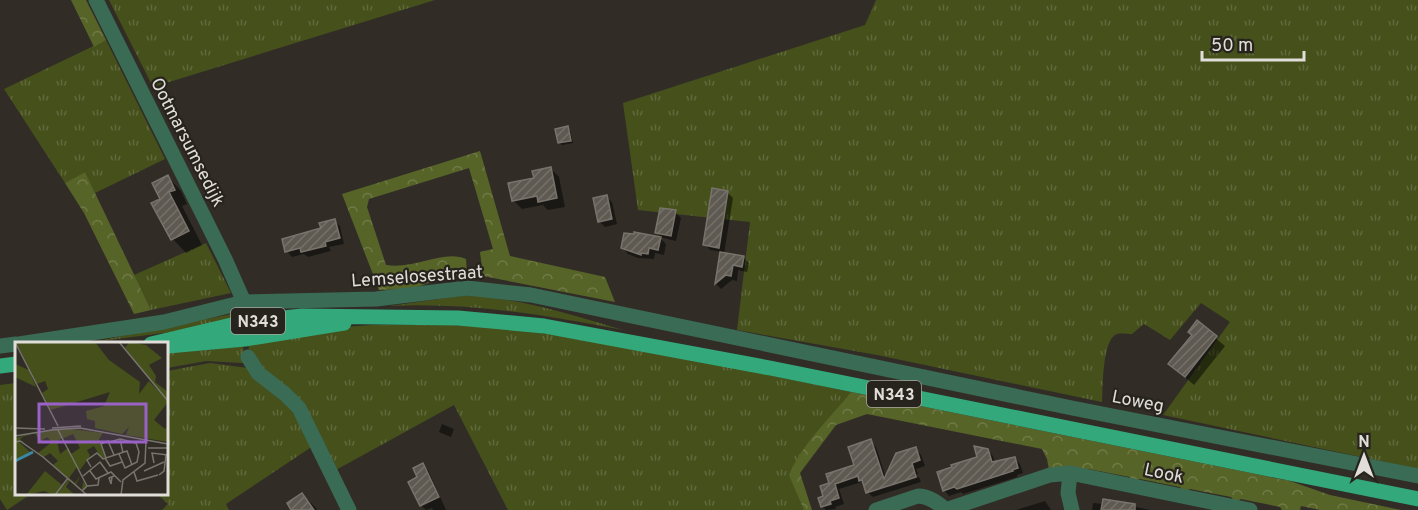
<svg xmlns="http://www.w3.org/2000/svg" width="1418" height="510" font-family="Overpass,sans-serif">
<defs>
<pattern id="grass-tufts" width="24" height="20" patternUnits="userSpaceOnUse" patternTransform="scale(1.5)"><rect width="24" height="20" fill="#45501b"/><path d="M3 7l-1-3M5 7V3M7 7l1-3M15 17l-1-3M17 17v-4M19 17l1-3" fill="none" stroke="#60693c"/></pattern>
<pattern id="forest-crowns" width="20" height="18" patternUnits="userSpaceOnUse" patternTransform="scale(1.5)"><rect width="20" height="18" fill="#576428"/><path d="M2 6a3 3 0 1 1 6 0M12 15a3 3 0 1 1 6 0" fill="none" stroke="#6f7a47"/></pattern>
<pattern id="building-hatch" width="6" height="6" patternUnits="userSpaceOnUse" patternTransform="scale(1.5)"><rect width="6" height="6" fill="#5e5a52"/><path d="M-1 1l2-2M0 6l6-6M5 7l2-2" fill="none" stroke="#75716a"/></pattern>
</defs>
<rect width="100%" height="100%" fill="#312d26"/>
<!-- grass -->
<path fill="url(#grass-tufts)" d="M109 0H435L153 87Z
M876 0H1418V469L1163 415 1230 322 1201 303 1170 340 1144 324 1132 334C1128 334 1121 333 1117 334 1102 339 1103 387 1102 402L877 355 737 330 750 222 638 210 623 103 865 25Z
M106 40 165 159 95 193 85 172 65 183 4 89Z
M206 243 231 293 151 310 134 275Z
M468 295C522 299 572 315 623 330 546 315 468 302 389 306Z
M236 313 237 320 234 324 93 342Z
M372 325C405 325 439 324 473 326 601 336 726 367 851 392 829 419 804 443 790 475L804 510H508L454 405 334 471 272 378 249 351 248 342 343 327Z
M242 343 246 360 242 363 206 361 167 368 166 351Z
M210 363 248 368 285 400 313 446 226 504 229 510H162L168 504 157 494H166L167 371Z
M16 383V494H31L7 510 0 499V385Z"/>
<!-- forest -->
<path fill="url(#forest-crowns)" d="M71 0H86L106 40 94 47Z
M480 151 510 256 605 277 615 302 483 276 480 252 493 249 469 168 369 199 367 207 386 265C414 270 444 249 466 259L467 274 435 281 411 289 379 290 342 194Z
M85 172 151 310 134 314 84 213 65 183Z
M851 392 1290 481 1330 495 1401 510H1320L1301 506 1300 510H1282L1280 507 1241 499 1235 502 1231 497 1190 489 1184 492 1180 487 1140 479 1133 482 1130 477 1088 469 1083 471 1049 470 1047 459 1042 449 867 414 836 425 800 473 812 510H804L789 475C803 443 829 419 851 392Z"/>
<!-- shadow -->
<path fill="#0007" d="M568 128 570 130 573 143 562 145 559 142Z
M551 169 559 177 565 207 548 210 543 205 522 209 513 200 535 179Z
M168 177 181 191 187 204 182 206 202 245 186 253 173 239 162 200Z
M727 192 733 198 724 254 743 257 749 263 747 272 738 270 737 281 732 280 721 289 716 284 722 252 710 250 705 244Z
M606 197 612 202 617 224 605 227 599 221Z
M675 212 681 218 676 241 663 238 657 233Z
M334 221 340 226 344 244 329 247 331 251 308 257 304 254 292 257 287 251Z
M660 238 666 244 664 255 655 253 654 259 638 258 628 254 623 248Z
M1197 323 1225 346 1194 385 1170 364 1193 335Z
M442 424 454 429 451 437 439 432Z
M870 441 876 447 886 478 916 449 921 455 925 466 916 469 918 474 889 483V487L919 477 921 482 873 497 867 492 862 482 839 489 844 504 835 507 836 509 826 510 822 506 831 484 856 466Z
M987 450 993 456 995 463 1014 458 1020 464 1023 473 1017 475V477L963 494 961 492 949 496 944 490Z
M422 465 428 470 446 510H433L432 508 426 510 421 505 419 478Z
M302 494 316 508 317 510H292Z
M1104 500 1150 510H1092L1093 503 1104 504Z
M1045 501 1051 510H1016Z"/>
<!-- building -->
<path fill="url(#building-hatch)" stroke="#78736b" stroke-width="1.5" d="M568 126 571 141 558 143 555 129Z
M551 167 557 198 538 202 537 196 512 201 508 183 534 178 532 171Z
M168 175 175 190 169 192 189 231 171 240 151 203 160 199 152 183Z
M712 188 728 191 719 248 703 245Z
M607 195 612 219 598 222 593 198Z
M660 208 676 210 671 236 655 233Z
M335 219 340 238 325 242 326 246 301 252 300 248 285 252 282 239 321 228 319 223Z
M634 232 661 237 658 250 649 248 648 254 641 253V255L621 248 624 233 634 234Z
M720 252 744 256 742 267 733 265 731 276 726 275 715 284Z
M1197 320 1217 336 1185 377 1168 364 1192 335 1188 332Z
M871 439 884 479 896 453 916 447 920 460 912 463 916 477 866 493 862 480 859 481 858 476 835 484 839 498 830 501 831 504 821 507 818 498 823 496 820 486 829 483 826 474 854 465 848 447Z
M974 446 988 449 992 462 1015 457 1018 468 1012 470 1013 471 957 489 954 487 943 491 937 472 952 467 951 465 977 457Z
M423 463 439 497 420 506 408 482 417 477 413 468Z
M302 493 314 510H291L287 503Z
M1103 499 1135 504V510H1101Z"/>
<g fill="none" stroke-linecap="round" stroke-linejoin="round">
<!-- minor -->
<path stroke="#3a6b55" stroke-width="15" d="M96 0 225 259 244 302
M19 344 164 322 244 302 376 299 467 288 531 295 1072 408 1418 476
M0 346 16 344
M248 357 258 373 285 394 299 408 349 510
M1070 473 1250 510
M876 510 918 496C929 496 938 503 946 510
M945 510 1050 475 1070 473 1068 493 1072 510"/>
<!-- major -->
<path stroke="#32a87b" stroke-width="15" d="M151 344 240 323 302 316 458 318 544 326 770 368 1418 499
M168 346 245 339 344 323
M0 366 16 364"/>
</g>
<g text-anchor="middle" stroke-width="4.5" stroke-linejoin="round" paint-order="stroke">
<!-- shield labels -->
<g fill="#27231d" stroke="#a9a6a1" stroke-width="1.5">
<rect x="231" y="308" width="54" height="26" rx="4.5"/>
<rect x="867" y="381" width="54" height="26" rx="4.5"/>
</g>
<g font-size="16" font-weight="bold" fill="#e1deda">
<text x="258" y="327">N343</text>
<text x="894" y="400">N343</text>
</g>
<!-- street labels -->
<g font-size="18" fill="#e1deda" stroke="#27231d">
<text transform="translate(188 142) rotate(63)" y="6">Ootmarsumsedijk</text>
<text transform="translate(417 276) rotate(-4)" y="6">Lemselosestraat</text>
<text transform="translate(1138 401) rotate(11)" y="6">Loweg</text>
<text transform="translate(1164 473) rotate(12)" y="6">Look</text>
</g>
</g>
<!-- overview -->
<g transform="translate(15 342)">
<rect width="153" height="153" fill="#312d26"/>
<path d="M1 0H80L94 18 125 40 124 52 134 39 146 52 110 6 114 0 131 3 147 16 134 23 141 34 140 40 153 50V60L139 78 150 87 153 84V100L111 93 114 85 107 92 80 86V79L72 77 71 69 89 64 95 50 36 68 27 51 33 47 30 39 22 42ZM0 22 14 28 21 45 0 35ZM50 86 88 91 84 97 90 115 87 117 79 104 72 108 75 114 65 128 62 125 54 136 60 141 66 133 61 142 67 148 68 140 71 143V144L68 148H67L55 138 51 145 60 153H41L54 137 38 123 43 119 35 111 29 115 23 111 37 100 32 95 25 100 20 91 7 95 5 98 9 100H4L15 110 0 119 1 96 20 90ZM58 92 65 106 56 112 53 106 45 112 42 99ZM30 129 47 143 39 153 29 149 11 153Z" fill="#45501b" fill-rule="evenodd"/>
<path fill="none" stroke="#3a88a3" stroke-width="3" d="M0 119 18 110"/>
<path fill="none" stroke="#77746e" stroke-width="1.5" d="M0 0 43 84M104 0 153 59M0 86 30 87M37 86 66 84M35 88 65 86 153 102M43 88 72 144 67 149M0 94 37 88M0 100 5 99 28 115 72 153M95 100 105 97 108 111M133 106H153M104 112 110 126 122 120 124 110 121 101 105 97M90 116 95 124 107 120M91 116 86 102 93 99 99 113M139 121 137 111 153 113M76 125 72 118 82 111 88 117 112 109 117 123M75 129 81 137 96 130 106 140M129 129 149 120M119 130 122 139 143 133M144 133 149 129 151 113M68 134 85 120 93 131M97 135 96 142 94 136 99 134M72 144 83 143 84 136M40 153 53 136M106 153 108 138 130 121 131 99"/>
<path fill="#9a61c7" fill-opacity="0.15" stroke="#9a61c7" stroke-width="3" d="M24 62H131V100H24Z"/>
<rect width="153" height="153" fill="none" stroke="#e1deda" stroke-width="3"/>
</g>
<!-- north arrow -->
<g transform="translate(1364 456)" stroke="#27231d" stroke-width="4.5" paint-order="stroke">
<path d="M0-4.5L10 22L0 15L-10 22Z" fill="#e1deda"/>
<text y="-9" font-size="16" font-weight="bold" text-anchor="middle" fill="#e1deda">N</text>
</g>
<!-- scale -->
<path d="M1202 51v9h102v-9" fill="none" stroke="#e1deda" stroke-width="3"/>
<text x="1211" y="51" font-size="18" fill="#e1deda" stroke="#27231d" stroke-width="4.5" paint-order="stroke">50 m</text>
</svg>
